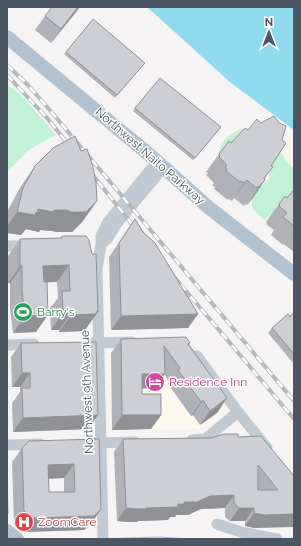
<svg xmlns="http://www.w3.org/2000/svg" width="301" height="546" font-family="Raleway,sans-serif">
<rect width="100%" height="100%" fill="#f5f3f3"/>
<!-- commercial -->
<path fill="#fdf9ef" d="M176 349 222 413 200 429 111 431 109 351Z"/>
<!-- green -->
<path fill="#c3f1d5" d="M7 84 23 97 56 135 30 149 7 172Z
M242 129 251 130 275 144 288 163 294 169V195L276 206 277 210 264 220 256 212 252 209V199L260 185 262 186 269 178 271 164 218 160C219 144 226 134 242 129Z"/>
<!-- water -->
<path fill="#90daee" d="M147 7H294V130L230 82Z"/>
<g fill="none" stroke-linecap="round" stroke-linejoin="round">
<!-- minor -->
<path stroke="#c1cad2" stroke-width="11" d="M101 244 108 238 117 223 159 173 161 164
M7 246H29
M92 343 132 342
M7 345 34 344
M197 356 238 412 267 448
M192 440 205 439 209 436 238 412
M94 443 135 442
M7 445 41 444
M217 524 241 532 277 539
M103 539 97 269 101 244V236L108 222 151 169 161 164"/>
<!-- major -->
<path stroke="#b3c2d1" stroke-width="14" d="M7 37 151 156 208 207 294 274
M7 531 17 539"/>
<!-- tram -->
<path stroke="#b5b8bd" stroke-width="1" d="M7 527 15 535 25 539
M102 539 159 537 187 539"/>
<!-- rail casing -->
<g stroke="#b5b8bd" stroke-width="4">
<path id="rail" d="M7 65 27 84 54 115 294 401
M7 75 47 118 73 150
M88 169 139 233
M170 272 294 419"/>
</g>
<!-- rail -->
<use href="#rail" stroke="#fff" stroke-width="2.5" stroke-dasharray="8" stroke-linecap="butt"/>
</g>
<!-- wall -->
<path fill="#b0b2b7" fill-rule="evenodd" d="M52 7H80L51 43 35 30 45 16Z
M66 52 145 63 115 98 64 54Z
M135 108 221 127 193 160 133 111Z
M231 143 271 166 265 179V180L247 205 245 204 244 206 234 198 232 201 229 199 228 200 214 189 215 187 212 185 214 183 206 175 208 173 206 172 219 154Z
M35 166 83 221 72 232H57L52 231 40 230 39 232 26 229 21 235 7 233V214L9 208 21 186Z
M294 190V251L293 250V251L283 244V245L271 235 274 230 266 224 267 222H266L279 204 287 198Z
M135 219 198 314 188 328 111 330 109 257Z
M62 236 98 312 84 331 59 332V330H51L50 308 58 298 57 282H47L36 332 13 333 10 308V283H8V256L20 239 61 238Z
M294 312V364L268 333 272 328 290 317Z
M121 339 190 343 189 344 227 398 217 413 200 425 193 415 191 416 168 384 169 382 164 374 155 388H142V394L161 415 151 429 112 430 111 353Z
M21 343 88 429 13 432 12 403 20 392V387H12L11 357Z
M238 437 294 476 255 528 245 526V521H230L225 517V508L201 509 188 515H176L175 517H170L168 520 138 521 137 522H128L117 521 114 452 123 439Z
M99 439 101 509 91 524 84 530 22 532 14 525 12 462 22 448ZM64 478V492H49L48 479Z"/>
<!-- shaded-wall -->
<path fill="#909195" d="M78 7H80L51 43 61 29Z
M247 180 234 198 232 201 244 183Z
M265 180 253 198 247 205 259 187Z
M97 201 83 221 72 232H57L52 231 40 230 39 232 26 229 21 235 7 233V226L17 212 38 209 54 210Z
M69 265 57 282 31 283 43 266Z
M20 266H22L10 283H8Z
M98 312 84 331 59 332 71 315Z
M63 313H71L59 330H51Z
M198 314 188 328 111 330 121 316Z
M48 315 36 332 13 333 25 316Z
M22 373H30L20 387H12Z
M142 374H165L155 388 132 389Z
M227 398 217 413 200 425 210 411Z
M203 400 193 415 191 416 201 402Z
M98 415 88 429 13 432 23 418Z
M122 415H161L151 429 112 430Z
M74 464 64 478 38 479 48 465Z
M234 495 225 508 201 509 188 515H176L175 517H170L168 520 138 521 137 522H128L117 521 126 508 178 504 184 502 210 496Z
M239 508H254L245 521H230Z
M101 509 91 524 84 530 22 532 32 518Z
M254 513 294 514V527L255 528 245 526Z"/>
<!-- building -->
<path fill="#cdcfd5" stroke="#909195" fill-rule="evenodd" d="M52 7H78L61 29 45 16Z
M93 19 145 63 117 95 66 52Z
M160 78 221 127 195 158 135 108Z
M274 116 279 123 286 126 282 140 286 143 271 166 273 167 264 178 265 180 259 187 258 186 256 188 247 180 244 183 241 181 240 182 226 171 227 169 225 167 227 165 219 157 220 156 219 154 229 141 231 143 245 128 248 130 257 119 261 123Z
M75 136 81 151 87 149 93 167 96 183 97 201 86 212H71L67 210H54L53 212 38 209V213L36 212 35 215 17 212 23 188 35 166 53 148Z
M294 190V226L283 217 287 213 279 206 280 205 279 204 285 196 287 198Z
M135 219 143 232 155 243 198 314 121 316 119 243Z
M62 236H86L89 240 92 254H96L98 312H96V314L71 315V313H63L62 291H70L69 265 43 266 44 282H47L48 315 25 316 22 291V266H20V239L62 238Z
M294 312V354L272 328 288 314 290 317Z
M186 337 190 343 188 344 227 398 210 411 203 400 201 402 178 370 180 368 164 346 165 374H142V394H161V415H122L121 339Z
M96 342 98 415 23 418 22 388H30V373H22L21 343Z
M224 434H238V437L261 436 294 476V514L264 515 254 513V508H239L234 503V495L210 496 197 502H184V504H178V507L146 508V509H137L126 508 123 439 211 438ZM258 465 278 490H258Z
M99 439 101 509 94 516 32 518 24 511 22 448 29 441ZM74 464 75 492H49L48 465Z
M7 475 8 514H7Z"/>
<!-- icons -->
<defs>
<g id="stadium-disc" transform="scale(1)"><circle r="9.5" fill="#2e9e5b" stroke="#fff"/><path d="M0-5a6.5 5 0 1 0 0 10a6.5 5 0 1 0 0-10ZM-3.5-1.8h7v3.6h-7Z" fill="#fff"/></g>
<g id="hotel-disc" transform="scale(1)"><circle r="9.5" fill="#d1479c" stroke="#fff"/><path d="M-6-4.5h1.5V1H6V5H4.5V3h-9V5H-6ZM-4 0a1.8 1.8 0 1 1 3.6 0ZM.5 0V-2.5h3Q6-2.5 6 0Z" fill="#fff"/></g>
<g id="hospital-disc" transform="scale(1)"><circle r="9.5" fill="#e0444e" stroke="#fff"/><path d="M-5-5h3v3.5h4V-5h3V5h-3V1.5h-4V5h-3Z" fill="#fff"/></g>
</defs>
<g fill-rule="evenodd">
<use href="#stadium-disc" x="23" y="312"/>
<use href="#hotel-disc" x="155" y="382"/>
<use href="#hospital-disc" x="24" y="522"/>
</g>
<g text-anchor="middle" stroke-width="3" stroke-linejoin="round" paint-order="stroke">
<!-- street labels -->
<g font-size="12" fill="#4a5661" stroke="#fff">
<text transform="translate(150 156) rotate(41)" y="4">Northwest Naito Parkway</text>
<text transform="translate(87 392) rotate(-92)" y="4">Northwest 9th Avenue</text>
</g>
<!-- leisure labels -->
<g font-size="12" fill="#27864d" stroke="#fff" text-anchor="start">
<text x="37" y="316">Barry's</text>
</g>
<!-- hotel labels -->
<g font-size="12" fill="#b23c85" stroke="#fff" text-anchor="start">
<text x="169" y="386">Residence Inn</text>
</g>
<!-- health labels -->
<g font-size="12" fill="#be3a42" stroke="#fff" text-anchor="start">
<text x="38" y="526">ZoomCare</text>
</g>
</g>
<!-- border -->
<rect width="301" height="546" fill="none" stroke="#4a5661" stroke-width="16"/>
<!-- north arrow -->
<g transform="translate(269 32)" stroke="#ffffff" stroke-width="3" paint-order="stroke">
<path d="M0-3L7 15L0 10L-7 15Z" fill="#4a5661"/>
<text y="-6" font-size="11" font-weight="bold" text-anchor="middle" fill="#4a5661">N</text>
</g>
</svg>
